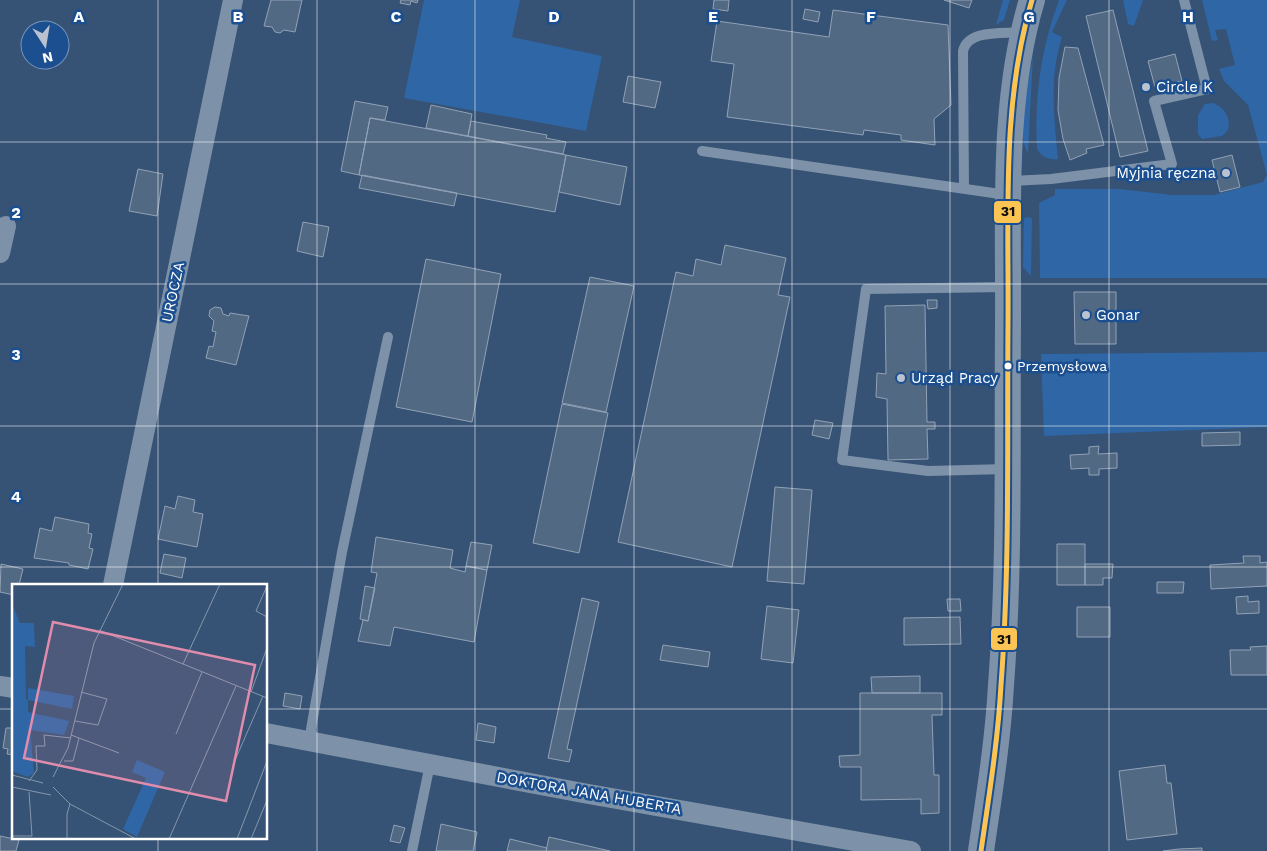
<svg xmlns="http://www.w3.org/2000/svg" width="1267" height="851" font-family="'Work Sans',sans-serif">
<rect width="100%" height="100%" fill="#365274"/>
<!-- green -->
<path fill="#2f66a5" d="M424 0H520L512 37 602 56 586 131 404 98Z
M1003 0H1010L1004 20 996 25Z
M1059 0H1067L1052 32 1062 37C1049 78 1054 117 1058 159 1048 160 1042 157 1037 149 1034 96 1041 49 1059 0Z
M1123 0H1143L1134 26 1128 24Z
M1202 0H1267V278H1040L1039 203 1055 195V189H1119L1173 195H1214L1263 182 1267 175 1248 105 1224 81 1219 69 1235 65 1226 29 1215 30 1218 40 1212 41Z
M1033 56 1028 153C1015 134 1029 78 1033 56Z
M1213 103C1225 108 1231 117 1228 130L1222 136 1202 139 1198 134V115L1205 104Z
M1026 217 1032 218 1031 276 1023 267 1024 219Z
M1267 352V427L1044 436 1041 354Z"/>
<!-- building -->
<path fill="#526984" stroke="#92a2b6" d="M271 0H302L295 32 284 30 280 33 275 32 272 27 264 26Z
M401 0H418L417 3 411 1 410 5 400 3Z
M714 0H729L728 11 713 9Z
M944 0H972L969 8Z
M805 9 820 12 818 22 803 19Z
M833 10 948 25 951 105 934 119 935 145 901 140V135L864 130 863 135 727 117 734 64 711 61 717 21 829 37Z
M1113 10 1148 151 1120 157 1086 16Z
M1065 47 1078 48 1104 145 1086 149 1087 153 1070 160 1063 139 1058 110 1059 78Z
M1175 54 1182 81 1155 87 1148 61Z
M628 76 661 82 655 108 623 102Z
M355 101 388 107 385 120 370 118 359 175 341 171Z
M431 105 472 114 468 136 426 128Z
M370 118 566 155 555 212 359 175Z
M471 121 547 135 546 138 566 142 563 154 468 136Z
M566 155 627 167 620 205 559 192Z
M1232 155 1240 187 1220 192 1212 160Z
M138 169 163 174 157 216 129 211Z
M362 175 457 193 454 206 359 188Z
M303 222 329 227 323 257 297 251Z
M725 245 786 258 778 295 790 297 732 567 618 542 676 272 693 276 696 259 721 265Z
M426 259 501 274 472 422 396 407Z
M590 277 634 286 606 412 562 403Z
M1074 292H1116V344H1075Z
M927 300H937V308L928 309Z
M925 305 927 422H935V429H927L928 459 888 460 887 399 876 397 877 373 886 374 885 306Z
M215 307 221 308 223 314 229 316 230 313 249 316 236 365 206 358 209 346 213 347 216 332 212 331 214 321 209 316 210 310Z
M562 404 608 413 579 553 533 543Z
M815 420 833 423 829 439 812 435Z
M1240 432V445L1202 446V433Z
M1099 446 1098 454 1117 453V468L1099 469V475H1089V468L1071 469 1070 455 1089 454V447Z
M775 487 812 490 804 584 767 581Z
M178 496 195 500 193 512 203 514 197 547 158 539 165 506 175 509Z
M55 517 89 524 88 533 92 534 89 548 93 549 88 569 69 565V563L34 558 40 528 52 531Z
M376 537 453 550 450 568 465 572 466 566 487 570 474 642 394 627 390 646 358 641 363 620 368 621 377 573 371 572Z
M471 542 492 545 487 570 466 566Z
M1057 544H1085V585H1057Z
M164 554 186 558 182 578 160 573Z
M1243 556H1260V563L1267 562V586L1211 589 1210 565 1244 563Z
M1 564 23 569 19 585H14V595L0 592Z
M1085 564H1113L1112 578H1103V585H1085Z
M1157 582H1184L1183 593H1157Z
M365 586 375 588 368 621 360 619Z
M1248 596V602L1259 601V613L1237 614 1236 597Z
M582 598 599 602 567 749 572 750 569 762 548 758Z
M947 599H960L961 611H948Z
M767 606 799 610 793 663 761 659Z
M1077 607H1110V637H1077Z
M960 617 961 644 904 645V618Z
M663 645 710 652 708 667 660 660Z
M1267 646V675H1231L1230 650H1251L1250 647Z
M920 676V693H872L871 677Z
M285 693 302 696 300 709 283 706Z
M860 693H942V715H932L934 775H939V813L921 814V799L861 800V767H840L839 756 860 755Z
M478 723 496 727 494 743 476 740Z
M12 726 14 727V755L7 754 8 749 3 748 6 728H12Z
M1165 765 1167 783H1171L1177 834 1127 840 1119 771Z
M441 824 477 832 473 851H436Z
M394 825 405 828 400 843 390 841Z
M0 836 19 840 16 851H0Z
M549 837 610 851H546Z
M510 839 547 848 546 851H507Z
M1202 848V851H1163L1179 849Z"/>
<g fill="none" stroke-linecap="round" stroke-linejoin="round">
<!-- service -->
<path stroke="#7d92a8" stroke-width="10" d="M702 151 1007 195
M1010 181 1051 179 1172 164 1154 101 1207 89 1184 0
M964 189 963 51C968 29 1003 34 1022 32
M1006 287 866 289 842 460 928 471 1007 469
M312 742 311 729 342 552 388 337
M412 851 430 764"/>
<!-- minor -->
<path stroke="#7d92a8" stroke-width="20" d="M0 253 6 226
M113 585 233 0
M0 686 14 688
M266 733 583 793 911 851"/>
<!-- tertiary -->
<path stroke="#7d92a8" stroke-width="26" d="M981 851C989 796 998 740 1001 685 1010 565 1007 444 1008 324 1009 218 1001 103 1032 0"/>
<!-- bus-1 casing -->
<g stroke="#1b4f8f" stroke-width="9">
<path id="bus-1" d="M981 851C989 796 998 740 1001 685 1010 565 1007 444 1008 324 1009 218 1001 103 1032 0"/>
</g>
<!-- bus-1 -->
<use href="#bus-1" stroke="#fcc553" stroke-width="5"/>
</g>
<!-- grid -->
<path fill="none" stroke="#fff" stroke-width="1" stroke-opacity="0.55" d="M158 0V585M317 0V851M475 0V851M634 0V851M792 0V851M950 0V851M1109 0V851M0 142H1267M0 284H1267M0 426H1267M0 567H1267M0 709H14M266 709H1267M158 837V851"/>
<!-- markers -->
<g fill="#b9c2ce" stroke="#1b4f8f" stroke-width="2">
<circle cx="1146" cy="87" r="5"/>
<circle cx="1226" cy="173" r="5"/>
<circle cx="1086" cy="315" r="5"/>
<circle cx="901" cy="378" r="5"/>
</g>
<circle fill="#fff" stroke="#1b4f8f" stroke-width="2" cx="1008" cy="366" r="4.5"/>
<g text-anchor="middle" stroke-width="5" stroke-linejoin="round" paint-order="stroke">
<!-- bus labels -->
<g font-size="14" fill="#fff" stroke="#1b4f8f" text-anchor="start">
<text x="1017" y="371">Przemysłowa</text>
</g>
<!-- poi labels -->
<g font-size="15" fill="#fff" stroke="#1b4f8f" text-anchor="start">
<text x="1156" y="92">Circle K</text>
<text x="1216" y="178" text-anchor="end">Myjnia ręczna</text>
<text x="1096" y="320">Gonar</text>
<text x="911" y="383">Urząd Pracy</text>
</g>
<!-- street labels -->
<g font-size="15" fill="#fff" stroke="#1b4f8f">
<text transform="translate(173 292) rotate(-78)" y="5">UROCZA</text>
<text transform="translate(589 793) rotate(10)" y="5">DOKTORA JANA HUBERTA</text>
</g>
</g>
<!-- overview -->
<g transform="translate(12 584)">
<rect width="255" height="255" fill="#365274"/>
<path d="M0 20 8 39H22L23 63 13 62 14 115 16 116V104L62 112 60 125 16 116V128L57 137 52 151 18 146 22 189 16 193 0 187ZM125 176 153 188 125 253 111 245 134 194 120 188Z" fill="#2f66a5"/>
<path fill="none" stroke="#8697ac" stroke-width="1" d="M255 2 244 27 255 33M87 46 255 114M171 80 208 0M239 108 255 64M63 137 86 141 95 115 69 108M164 150 190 88M59 151 107 169M52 177H61L67 154M221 181 251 112M0 191 31 199M41 193 56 164 82 59 111 0M17 197 25 186 24 162H33L32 151 59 154M0 203 39 211M41 203 58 220 124 255M0 252H20L17 208M55 255V230L58 220M157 255 224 102M225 255 255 177M239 255 255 216"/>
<path fill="#e08cad" fill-opacity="0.15" stroke="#e08cad" stroke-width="2.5" d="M41 38 243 81 214 217 12 174Z"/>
<rect width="255" height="255" fill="none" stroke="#fff" stroke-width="2.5"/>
</g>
<g font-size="16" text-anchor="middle" font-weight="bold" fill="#fff" stroke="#1b4f8f" stroke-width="5" stroke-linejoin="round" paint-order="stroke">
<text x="79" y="22">A</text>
<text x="238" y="22">B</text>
<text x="396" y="22">C</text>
<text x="554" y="22">D</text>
<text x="713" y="22">E</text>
<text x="871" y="22">F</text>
<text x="1029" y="22">G</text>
<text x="1188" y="22">H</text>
<text x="16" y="218">2</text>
<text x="16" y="360">3</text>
<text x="16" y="502">4</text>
</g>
<g stroke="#1b4f8f" stroke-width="2">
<rect x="993" y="200" width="29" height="24" rx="5" fill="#fcc553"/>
<rect x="990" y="627" width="28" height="24" rx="5" fill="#fcc553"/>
</g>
<g font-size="14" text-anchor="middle" font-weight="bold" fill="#111">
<text x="1008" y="216">31</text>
<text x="1004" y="644">31</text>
</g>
<!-- north arrow -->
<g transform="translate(45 45) rotate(168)"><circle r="24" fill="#1b4f8f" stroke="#7695bc"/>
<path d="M0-4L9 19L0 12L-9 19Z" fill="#b9c2ce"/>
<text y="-8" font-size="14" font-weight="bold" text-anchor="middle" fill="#ffffff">N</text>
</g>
</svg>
